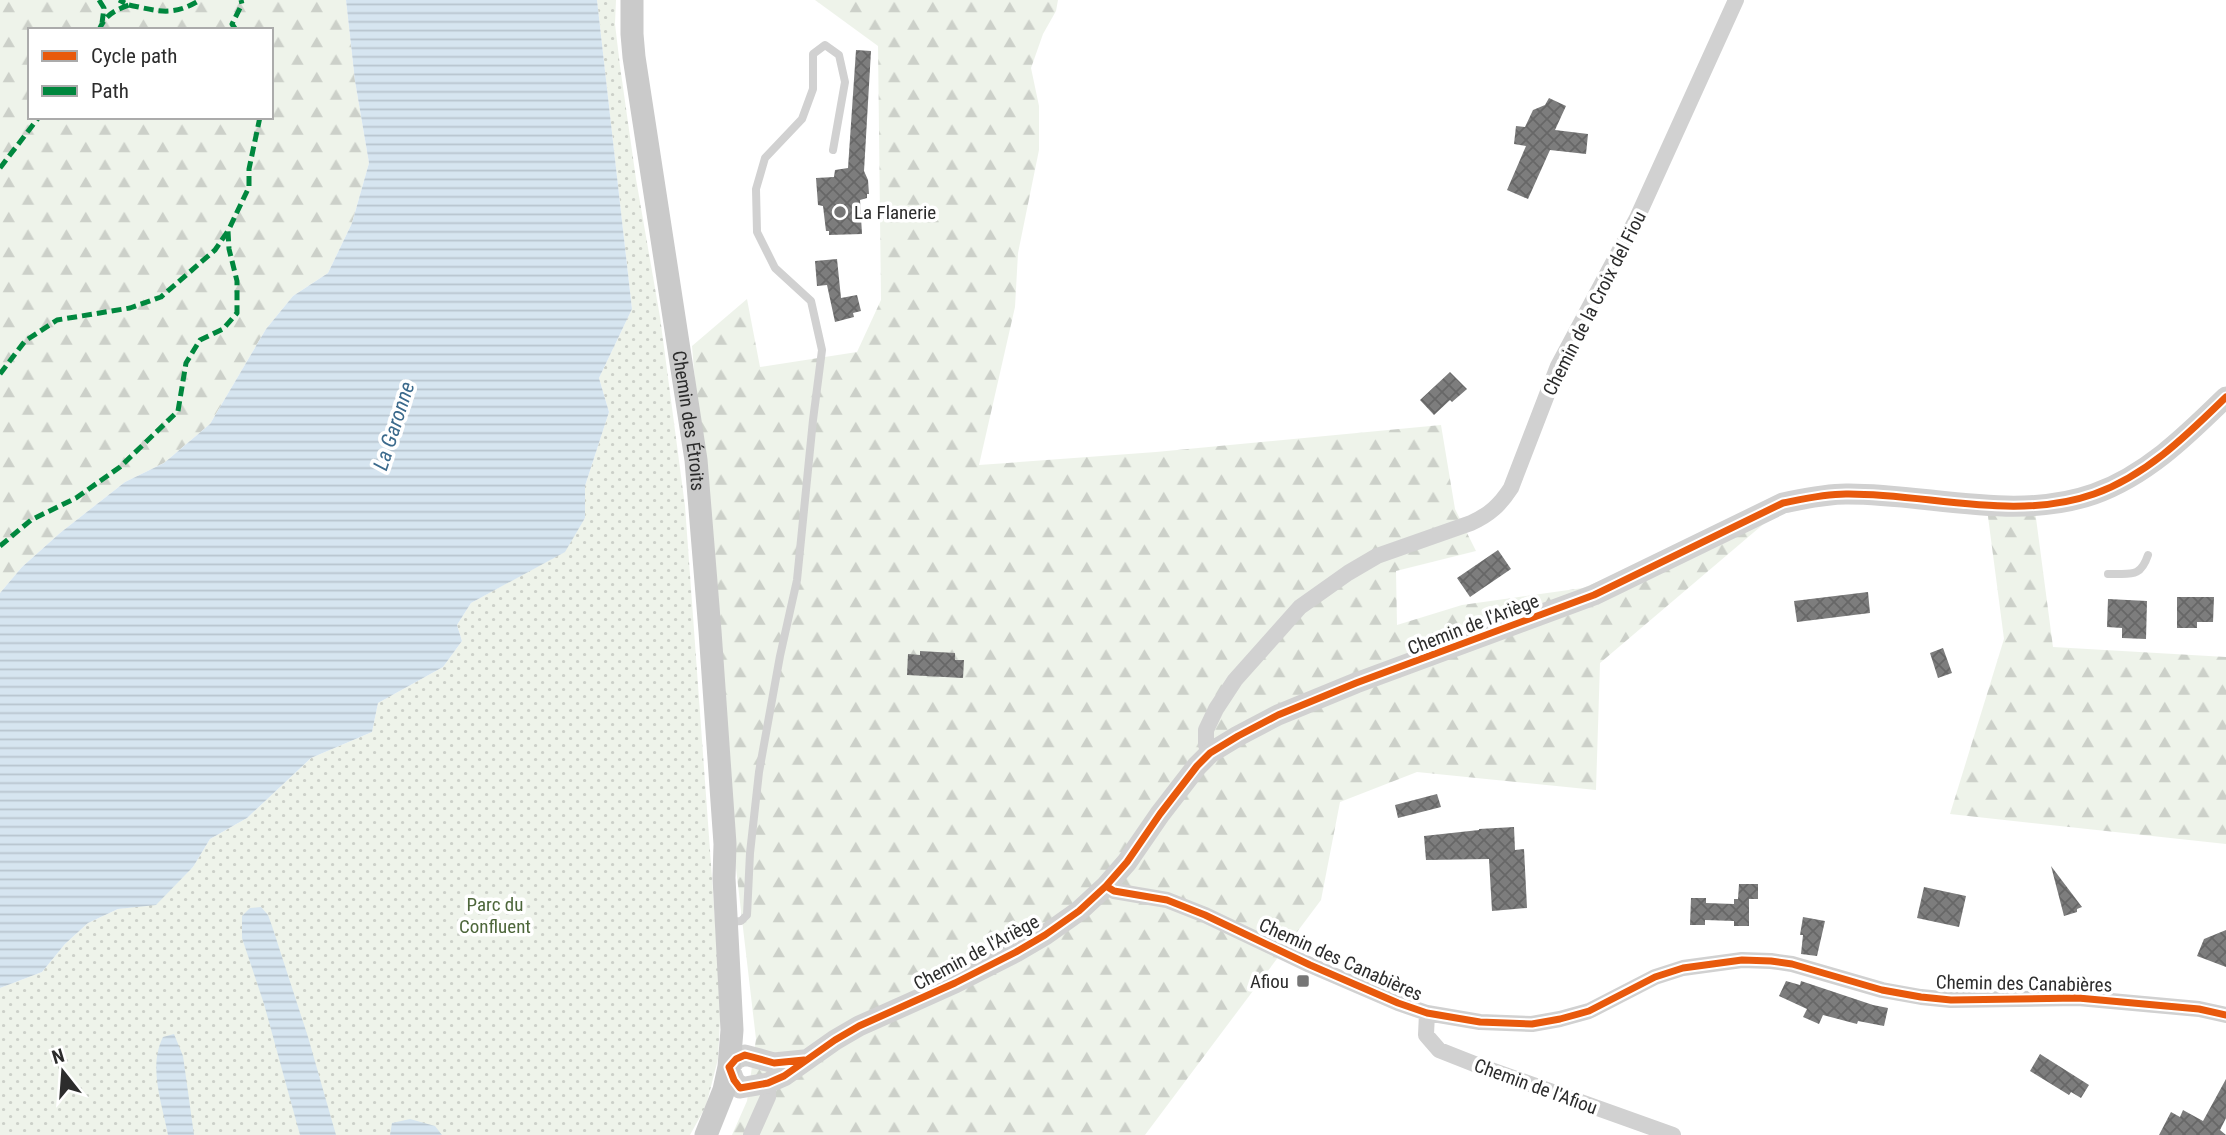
<svg xmlns="http://www.w3.org/2000/svg" width="2226" height="1135" font-family="'Roboto Condensed',sans-serif">
<defs>
<pattern id="forest-firs" width="22" height="20" patternUnits="userSpaceOnUse" patternTransform="scale(1.75)"><rect width="22" height="20" fill="#eef3ea"/><path d="M5 1l3.5 6h-7zM16 11l3.5 6h-7z" fill="#ccd0c9"/></pattern>
<pattern id="park-dots" width="8" height="8" patternUnits="userSpaceOnUse" patternTransform="scale(1.75)"><rect width="8" height="8" fill="#eef3ea"/><path d="M2 2h.1M6 6h.1" fill="none" stroke="#ccd0c9" stroke-width="1.8" stroke-linecap="round"/></pattern>
<pattern id="water-rules" width="6" height="5" patternUnits="userSpaceOnUse" patternTransform="scale(1.75)"><rect width="6" height="5" fill="#d6e5f0"/><path d="M0 2.5h6" fill="none" stroke="#b8c5ce"/></pattern>
<pattern id="building-cross-hatch" width="8" height="8" patternUnits="userSpaceOnUse" patternTransform="scale(1.75)"><rect width="8" height="8" fill="#7d7d7d"/><path d="M0 0l8 8M0 8l8-8" fill="none" stroke="#676767"/></pattern>
</defs>
<rect width="100%" height="100%" fill="#fff"/>
<!-- forest -->
<path fill="url(#forest-firs)" fill-rule="evenodd" d="M0 0H346L355 81 369 163 352 223 328 273 293 296 266 329 210 424 164 463 125 482 60 533 22 567 0 593ZM30 30H271V117H30Z
M815 0H1058L1056 11 1043 34 1031 68 1039 106V150L1018 253 1015 307 979 465 1156 452 1441 425 1455 509 1476 551 1396 571 1397 625 1462 605 1583 588 1794 498 1600 663 1596 790 1417 772 1340 802 1321 900 1145 1135H732L747 1101 756 1039 736 868 692 346 747 299 760 367 857 352 881 300 878 46Z
M2034 503 2053 647 2226 657V844L1950 814 2004 639 1987 509Z"/>
<!-- park -->
<path fill="url(#park-dots)" d="M597 0H616L615 24 620 66 636 179 660 317 685 506 721 1002 718 1059 706 1106 690 1135H0V988L42 972 65 944 88 923 118 909 156 904 193 867 210 839 247 818 311 758 372 732 378 703 443 667 462 641 457 625 471 603 564 552 585 518V486L609 412 599 378 632 309Z"/>
<!-- water -->
<path fill="url(#water-rules)" d="M346 0H597L632 309 599 378 609 412 585 486V518L565 552 471 603 457 625 462 641 443 667 378 703 372 732 311 758 247 818 210 839 193 867 156 905 118 909 88 923 65 944 42 972 0 988V593L22 567 60 533 125 482 164 463 210 424 266 329 293 296 328 273 352 223 369 163 355 81Z
M261 907 268 915 272 926 308 1037 336 1135H300L264 1004 242 938V916L250 908Z
M174 1034 183 1056 194 1135H168C162 1103 148 1067 163 1037Z
M410 1119 435 1126 442 1135H390L392 1123Z"/>
<!-- building -->
<path fill="url(#building-cross-hatch)" d="M856 50 871 51 864 171 868 180 869 194H867V198L860 200 862 234 829 235V231H826L823 206 818 205 816 178 834 177 835 170 848 168Z
M1549 98 1566 106 1555 130 1588 134 1586 154 1550 150 1528 199 1507 190 1526 146 1514 144 1516 126 1525 127 1533 110 1545 105Z
M837 259 841 298 857 295 861 311 853 313 854 317 835 322 827 285 817 286 815 261Z
M1450 372 1467 389 1452 402 1450 400 1434 415 1420 400Z
M1498 550 1511 569 1470 597 1457 578Z
M1868 592 1870 613 1797 622 1794 601Z
M2177 597H2214L2213 622H2197V628H2177Z
M2108 599 2147 601 2146 639 2122 638V628L2107 627Z
M1943 648 1952 673 1938 678 1930 653Z
M920 651 955 653V660H964L963 678 907 675 908 654 920 655Z
M1437 794 1441 807 1398 818 1395 805Z
M1514 827 1515 850 1524 849 1527 908 1492 911 1489 859 1426 860 1424 836 1479 830V829Z
M2051 866 2082 907 2077 909V912L2064 916Z
M1739 884H1758V899H1738Z
M1924 887 1966 896 1959 927 1917 918Z
M1691 898H1706V903L1734 904V899H1749V926H1734V921L1705 920V925H1690Z
M1803 917 1825 921 1817 956 1801 954 1803 935H1800Z
M2226 930V967L2197 956 2204 939Z
M1786 981 1800 985 1801 981 1873 1005 1888 1008 1884 1026 1858 1021 1857 1024 1823 1015 1819 1024 1803 1017 1807 1009 1779 996Z
M2040 1054 2089 1085 2081 1098 2071 1092 2069 1095 2030 1071Z
M2226 1079V1118L2220 1130 2226 1135H2159L2171 1112 2180 1117 2183 1110 2203 1121Z"/>
<g fill="none" stroke-linecap="round" stroke-linejoin="round">
<!-- service -->
<path stroke="#d1d1d1" stroke-width="8" d="M2108 574C2130 573 2140 579 2148 555
M729 922 741 921 747 915 750 853 759 772 780 656 797 580 813 420 822 350 811 301 775 268 757 232 756 189 765 158 802 119 813 89V54L825 45 839 55 845 82 833 150"/>
<!-- minor -->
<path stroke="#d1d1d1" stroke-width="16" d="M1210 753 1206 745V730L1216 709 1235 680 1300 607 1348 573 1377 556 1471 523C1489 515 1500 505 1511 488L1558 366 1637 218 1736 0
M1106 886 1114 891 1167 900 1205 915 1310 965 1398 1003 1427 1013 1480 1022 1532 1024 1560 1019 1589 1011 1655 977 1683 968 1742 960 1771 961 1792 964 1882 990 1921 997 1951 1000 2078 998 2199 1009 2226 1015
M1427 1013 1426 1035 1439 1050 1477 1065 1673 1135
M751 1135 768 1097V1083L774 1075"/>
<!-- tertiary -->
<path stroke="#d1d1d1" stroke-width="21" d="M804 1060 774 1063 745 1055 736 1059 729 1067 734 1080 740 1088 768 1083 784 1076 835 1040 859 1026 955 983 1016 952 1045 935 1079 911 1106 886 1127 862 1160 814 1197 766 1210 753 1238 736 1278 715 1356 683 1594 595 1783 503C1803 499 1824 494 1846 494 1926 493 2015 522 2094 494 2147 475 2187 435 2226 397"/>
<!-- secondary -->
<path stroke="#cacaca" stroke-width="23" id="s1" d="M632 0V34L634 57 696 460 710 631 725 844 724 878 732 1030 729 1067 724 1090 706 1135"/>
<!-- quiet -->
<path stroke="#00873e" stroke-width="5" stroke-dasharray="10 5" stroke-linecap="butt" d="M99 0 104 8 102 23
M129 5C159 11 172 17 200 0
M99 30C105 15 115 10 129 5L119 0
M236 30 232 24 242 4 241 0
M0 168 39 117
M0 374 25 341 57 320 130 308 161 297 215 250 228 231
M0 546 31 520 76 498 120 467 178 411 186 363 200 340 223 329 237 313V281L229 249 228 231 249 187V169L260 117"/>
<!-- cycleway casing -->
<g stroke="#fff" stroke-width="11">
<path id="cycleway" d="M1106 886 1114 891 1167 900 1205 915 1310 965 1398 1003 1427 1013 1480 1022 1532 1024 1560 1019 1589 1011 1655 977 1683 968 1742 960 1771 961 1792 964 1882 990 1921 997 1951 1000 2078 998 2199 1009 2226 1015
M804 1060 774 1063 745 1055 736 1059 729 1067 734 1080 740 1088 768 1083 784 1076 835 1040 859 1026 955 983 1016 952 1045 935 1079 911 1106 886 1127 862 1160 814 1197 766 1210 753 1238 736 1278 715 1356 683 1594 595 1783 503C1803 499 1824 494 1846 494 1926 493 2015 522 2094 494 2147 475 2187 435 2226 397"/>
</g>
<!-- cycleway -->
<use href="#cycleway" stroke="#e8590c" stroke-width="7"/>
</g>
<!-- markers -->
<g fill="#767676" stroke="#fff" stroke-width="2.5">
<circle cx="840" cy="212" r="7"/>
<rect x="1296" y="974" width="14" height="14" rx="3.5"/>
</g>
<g text-anchor="middle" stroke-width="7" stroke-linejoin="round" paint-order="stroke">
<!-- poi labels -->
<g font-size="19" fill="#2c2c2c" stroke="#fff" text-anchor="start">
<text x="854" y="219">La Flanerie</text>
<text x="1289" y="988" text-anchor="end">Afiou</text>
</g>
<!-- street labels -->
<g font-size="19" fill="#2c2c2c" stroke="#fff">
<text transform="translate(1594 303) rotate(-63)" y="7">Chemin de la Croix del Fiou</text>
<text dy="7" stroke="none"><textPath href="#s1" startOffset="425">Chemin des Étroits</textPath></text>
<text transform="translate(1473 624) rotate(-21)" y="7">Chemin de l'Ariège</text>
<text transform="translate(976 952) rotate(-28)" y="7">Chemin de l'Ariège</text>
<text transform="translate(1341 959) rotate(24)" y="7">Chemin des Canabières</text>
<text transform="translate(2024 983) rotate(1)" y="7">Chemin des Canabières</text>
<text transform="translate(1536 1086) rotate(20)" y="7">Chemin de l'Afiou</text>
</g>
<!-- park labels -->
<g font-size="19" fill="#4d663a" stroke="#fff">
<text x="495" y="911">Parc du<tspan x="495" dy="22">Confluent</tspan></text>
</g>
<!-- water labels -->
<g font-size="21" font-style="italic" fill="#3b6a8c" stroke="#fff">
<text transform="translate(394 426) rotate(-72)" y="7">La Garonne</text>
</g>
</g>
<!-- legend -->
<rect x="28" y="28" width="245" height="91" fill="#ffffff" stroke="#ababab" stroke-width="2"/>
<rect x="42" y="51" width="35" height="10" fill="#e8590c" stroke="#ababab" stroke-width="2"/>
<text x="91" y="63" font-size="21" fill="#2c2c2c">Cycle path</text>
<rect x="42" y="86" width="35" height="10" fill="#00873e" stroke="#ababab" stroke-width="2"/>
<text x="91" y="98" font-size="21" fill="#2c2c2c">Path</text>
<!-- north arrow -->
<g transform="translate(63 1072) rotate(343)" stroke="#ffffff" stroke-width="5" paint-order="stroke">
<path d="M0-5L12 26L0 18L-12 26Z" fill="#2c2c2c"/>
<text y="-10" font-size="19" font-weight="bold" text-anchor="middle" fill="#2c2c2c">N</text>
</g>
</svg>
